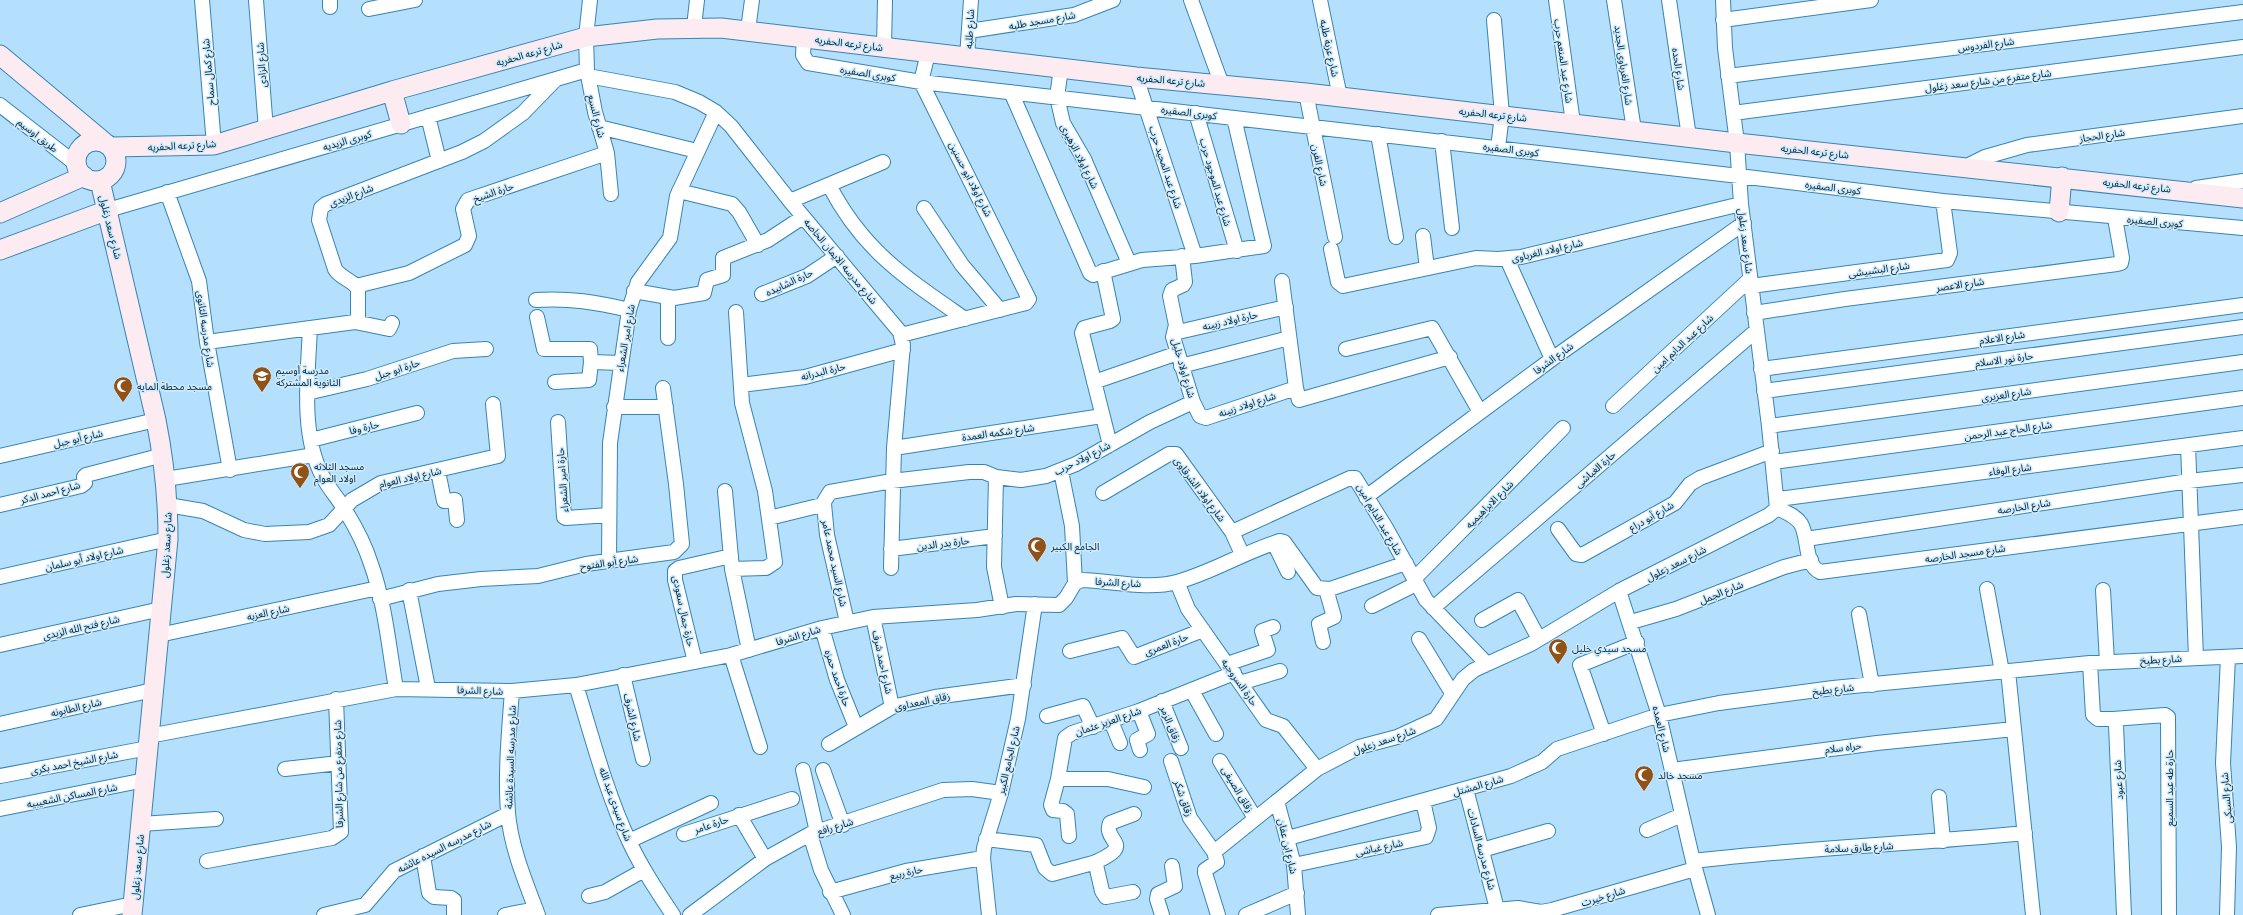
<svg xmlns="http://www.w3.org/2000/svg" width="2243" height="915" font-family="Ubuntu,'Noto Sans Arabic',sans-serif">
<rect width="100%" height="100%" fill="#b4dffd"/>
<g fill="none" stroke-linecap="round" stroke-linejoin="round">
<!-- street casing -->
<g stroke="#3884b2" stroke-width="16">
<path id="street" d="M202 0 214 145
M256 0 266 130
M330 0V7
M590 0 586 37 587 70 595 112 607 153 611 194
M1191 0 1222 85
M1320 0 1340 97
M1556 0 1573 123
M1614 0 1634 130
M1669 0 1689 137
M369 9 415 0
M1494 20 1502 115 1498 148
M1723 20 1871 0
M694 27 697 0
M748 30 752 0
M969 31 1074 15 1113 0
M804 38 803 55 808 63 921 82 1739 176 1943 201 2243 228
M884 47 885 0
M967 57 971 0
M1061 68 1057 97 1063 123 1084 159 1129 263
M588 76 675 92 699 102 716 112 731 126 790 201 900 332 903 345 894 448 891 568
M1728 76 2243 12
M1136 77 1195 256
M1011 92 1090 273 1093 275 1142 260 1195 256 1264 246 1234 118
M1306 93 1335 237
M0 105 76 164
M1196 113 1237 251
M1733 113 2243 47
M428 116 439 161
M599 127 697 151
M1378 134 1396 237
M1442 141 1452 228
M1965 167 1985 157 2027 145 2243 116
M829 185C863 251 906 278 965 319
M2196 188 2243 181
M679 191 732 204 739 212 758 245
M167 192 199 281 207 342 230 470
M790 201 883 162
M924 208 962 265 1000 310
M108 210 587 70
M1423 236 1427 268
M1331 249 1338 282 1343 286 1476 258 1498 259 1521 257 1741 204
M1182 256 1185 282 1183 285 1172 290 1170 296 1176 325 1173 337 1193 402 1200 416 1206 418 1296 388
M1507 259 1552 359
M1103 271 1113 319 1110 321 1084 328 1082 333 1110 445
M1282 281 1296 388 1299 400 1450 357
M356 286 409 273 465 245 469 236 463 209 468 200 607 153
M1751 286 1947 260 1950 253 1943 201
M634 291 674 298 704 293 707 280 723 275V258L768 240 803 217
M762 294 807 276 837 256
M536 300C570 298 596 302 629 310
M1754 313 1845 299 2117 264 2121 263 2122 258 2115 218
M537 317 544 349H590L591 362
M355 322 389 329 392 323
M310 328C308 374 300 435 323 477 329 489 338 498 345 510 355 526 365 545 371 564 385 603 389 648 396 689
M1174 333 1286 307
M901 335 1026 303 1029 299 921 82 928 53
M668 338V298
M207 342 355 322 358 318V289C353 280 340 278 335 269L319 220 321 208 326 204 462 152 484 141 523 113 556 79
M1346 349 1432 328 1480 412
M1181 366 1289 338
M1761 369 2243 305
M555 382 589 380 591 362 621 363
M1094 382 1178 353
M741 385 805 377 903 350
M1764 391 2243 327
M307 393 367 379 453 351 486 349
M1613 406 1750 279
M614 407H666
M558 422 564 517 566 518 609 515
M1769 426 2243 362
M311 440 417 413
M2188 445 2196 658
M894 448 1102 416
M0 456 156 420
M1773 462 2243 398
M438 471 444 501 455 500 457 520
M1061 471 1072 526 1075 583
M996 477 994 567 1002 607
M166 479 314 455
M725 491 732 569 749 650
M1103 493 1169 454H1176L1232 532 1242 554
M1366 497 1552 359 1744 223
M1778 499 2243 438
M824 504 827 535 847 622
M0 505 81 486 85 483 84 477 86 475 163 455
M168 505 203 511 244 530 265 534 309 532 329 525 352 500 381 483 498 456 493 404
M1777 508C1785 512 1795 515 1801 524 1809 538 1804 564 1820 572L2243 517
M769 518 822 505 830 492 892 481 969 472H984L996 477 1021 480 1046 476 1076 464 1150 422 1193 402
M1558 529 1576 554 1582 555 1675 503 1690 484 1700 478 1772 451
M1232 532 1350 478H1355L1386 528 1426 600 1487 664
M1806 539 2189 481 2243 475
M1274 543 1288 572
M891 549 995 536
M609 560 610 443 629 310 638 282 670 238 677 196 716 112
M732 569 766 568 775 562 765 491 742 403 736 312
M0 577 168 539
M1414 579 1563 428
M1177 582 1188 609 1266 720 1283 726 1317 769
M1987 589 2002 672
M409 590 428 688
M2103 590 2107 662
M1619 591 1659 715 1693 861 1708 915
M380 599 438 584 481 579 538 576 586 564 674 552 682 544 676 484 663 388
M1372 606 1416 584
M1433 608 1757 330
M1859 614 1872 685
M873 617 892 707
M1482 620 1518 600 1539 639
M1631 622 1676 609 1784 567 1811 560
M822 628 837 680 856 727
M159 635 378 588
M1419 639 1452 693
M1323 642 1319 624 1334 617 1326 589
M0 645 161 609
M1070 651 1122 638 1134 657 1203 630
M731 655 760 747
M695 662 675 580V571L679 568 731 556
M2090 663 2093 715 2098 719H2113L2116 725 2124 915
M1227 664 1268 650 1262 631 1273 627
M2008 671 2033 915
M623 675 643 759
M1240 683 1280 671
M576 685C592 737 606 792 629 841 641 867 657 891 673 915
M512 691C509 731 505 773 508 813 511 848 526 883 538 915
M1192 691 1216 734
M1162 701 1181 748
M1139 711 1148 734 1137 740 1140 750
M1047 716 1083 706 1093 727
M2113 719 2165 715 2168 717 2169 915
M1111 721 1120 743
M0 724 153 690
M1604 734 1580 665 1637 642
M149 736 396 689 512 691 576 685 731 655 822 628 873 617 977 610 1016 604 1059 605 1066 598 1075 583 1082 580C1112 581 1148 590 1177 582 1213 572 1244 552 1280 541L1284 542 1317 588 1330 589 1406 563
M829 744 892 707 935 697 1024 685
M1171 761 1190 818 1214 852
M1220 761 1255 818
M285 769 339 763
M803 770 817 832
M823 770 843 825
M1672 770 1877 743 2014 729
M0 776 148 748
M1058 779H1108L1144 787
M1466 789 1497 909
M1939 797 1943 841
M1277 801 1294 865 1298 915
M0 809 145 780
M739 815 765 859
M141 824 216 819
M1647 830 1682 815
M684 834 792 799
M810 834 821 870 843 915
M1069 836 1067 814 1063 811 1053 810 1051 805 1058 779 1065 738 1072 733 1139 711 1234 673
M1288 838 1511 776 1542 762 1557 749 1659 715 1719 703 1833 688 2090 663 2243 656
M986 839 1036 845 1045 868 1052 874 1093 863 1096 865 1102 891 1106 897 1133 892
M629 841 711 803
M1482 850 1548 831
M423 856 429 893 434 897 451 898 454 900V915
M207 861 332 838 341 832 336 699
M1693 861C1803 848 1915 844 2025 833
M1093 863C1138 844 1102 842 1110 823L1134 814
M1294 865 1426 837 1429 828 1423 801
M830 892 906 871 983 858
M589 896 605 892 644 870
M80 915 133 904
M324 915 365 905 394 871 508 814
M505 915 536 909
M690 915 765 859 810 834 943 790 972 789 1001 793
M989 915 983 858 984 848 1001 793 1018 719 1035 604
M1162 915 1157 899 1158 894 1175 886 1172 866
M1218 915 1205 873V870L1217 862 1214 852 1317 769 1359 747 1397 737 1436 719 1463 679 1474 670 1531 644 1619 591 1769 515 1777 508 1769 426 1741 204 1737 143 1725 48 1723 0
M1246 915 1297 893
M1438 915 1518 908 1541 912 1552 910 1695 869
M2227 915 2229 847 2223 763 2228 657"/>
</g>
<!-- secondary casing -->
<g stroke="#3884b2" stroke-width="21">
<path id="secondary" d="M0 55 104 142
M392 91 401 124
M76 161a20 20 0 1 1 40 0a20 20 0 1 1-40 0Z
M112 147 214 145 392 91 586 37 657 29 721 28 1136 77 1306 93 1737 143 2243 198
M100 181 156 420C164 460 168 498 168 539L132 915
M2059 212 2062 177
M0 213 84 176
M0 250 108 210"/>
</g>
<!-- street -->
<use href="#street" stroke="#fff" stroke-width="14"/>
<!-- secondary -->
<use href="#secondary" stroke="#fcecf1" stroke-width="19"/>
</g>
<!-- icons -->
<defs>
<g id="school-pin" transform="scale(1)"><path d="M0 17L-7.5 6A9.5 9.5 0 1 1 7.5 6Z" fill="#915218" stroke="#ceebfe"/><path d="M0-5L7-2L0 1L-7-2ZM-4 1L0 2.5L4 1V4Q0 6-4 4Z" fill="#fff"/></g>
<g id="mosque-pin" transform="scale(1)"><path d="M0 17L-7.5 6A9.5 9.5 0 1 1 7.5 6Z" fill="#915218" stroke="#ceebfe"/><path d="M3.5-4.9A6 6 0 1 0 3.5 4.9A5 5 0 1 1 3.5-4.9Z" fill="#fff"/></g>
</defs>
<g fill-rule="evenodd">
<use href="#school-pin" x="262" y="376"/>
<use href="#mosque-pin" x="123" y="386"/>
<use href="#mosque-pin" x="300" y="472"/>
<use href="#mosque-pin" x="1037" y="546"/>
<use href="#mosque-pin" x="1558" y="648"/>
<use href="#mosque-pin" x="1644" y="775"/>
</g>
<g text-anchor="middle" stroke-width="3" stroke-linejoin="round" paint-order="stroke">
<!-- street labels -->
<g font-size="10" fill="#022234" stroke="#ceebfe">
<text transform="translate(1042 20) rotate(-10)" y="4">شارع مسجد طلبه</text>
<text transform="translate(969 29) rotate(-87)" y="4">شارع طلبه</text>
<text transform="translate(849 43) rotate(7)" y="4">شارع ترعه الحفريه</text>
<text transform="translate(1986 44) rotate(-7)" y="4">شارع الفردوس</text>
<text transform="translate(1330 48) rotate(78)" y="4">شارع عزبة طلبه</text>
<text transform="translate(529 53) rotate(-16)" y="4">شارع ترعه الحفريه</text>
<text transform="translate(1564 61) rotate(82)" y="4">شارع عبد المنعم حرب</text>
<text transform="translate(261 65) rotate(-94)" y="4">شارع الزادى</text>
<text transform="translate(1624 65) rotate(82)" y="4">شارع الغرباوى الجديد</text>
<text transform="translate(1679 69) rotate(82)" y="4">شارع الحده</text>
<text transform="translate(208 72) rotate(-95)" y="4">شارع كمال سماح</text>
<text transform="translate(868 73) rotate(9)" y="4">كوبرى الصفيره</text>
<text transform="translate(1171 80) rotate(5)" y="4">شارع ترعه الحفريه</text>
<text transform="translate(1988 80) rotate(-7)" y="4">شارع متفرع من شارع سعد زغلول</text>
<text transform="translate(1189 112) rotate(7)" y="4">كوبرى الصفيره</text>
<text transform="translate(1493 114) rotate(6)" y="4">شارع ترعه الحفريه</text>
<text transform="translate(597 116) rotate(76)" y="4">شارع السبع</text>
<text transform="translate(38 135) rotate(38)" y="4">طريق اوسيم</text>
<text transform="translate(2102 135) rotate(-8)" y="4">شارع الحجاز</text>
<text transform="translate(347 140) rotate(-16)" y="4">كوبرى الزيديه</text>
<text transform="translate(182 145) rotate(-3)" y="4">شارع ترعه الحفريه</text>
<text transform="translate(1511 149) rotate(7)" y="4">كوبرى الصفيره</text>
<text transform="translate(1815 151) rotate(6)" y="4">شارع ترعه الحفريه</text>
<text transform="translate(1080 156) rotate(63)" y="4">شارع اولاد الزهيرى</text>
<text transform="translate(1320 165) rotate(78)" y="4">شارع الفرن</text>
<text transform="translate(1166 167) rotate(72)" y="4">شارع عبد المجيد حرب</text>
<text transform="translate(971 179) rotate(63)" y="4">شارع اولاد ابو حسنين</text>
<text transform="translate(1216 182) rotate(74)" y="4">شارع عبد الموجود حرب</text>
<text transform="translate(2137 185) rotate(6)" y="4">شارع ترعه الحفريه</text>
<text transform="translate(1833 187) rotate(7)" y="4">كوبرى الصفيره</text>
<text transform="translate(493 192) rotate(-19)" y="4">حارة الشيخ</text>
<text transform="translate(351 195) rotate(-21)" y="4">شارع الزيدى</text>
<text transform="translate(2155 221) rotate(5)" y="4">كوبرى الصفيره</text>
<text transform="translate(111 227) rotate(76)" y="4">شارع سعد زغلول</text>
<text transform="translate(1746 241) rotate(83)" y="4">شارع سعد زعلول</text>
<text transform="translate(1547 250) rotate(-13)" y="4">شارع اولاد الغرباوى</text>
<text transform="translate(841 261) rotate(50)" y="4">شارع مدرسه الايمان الخاصه</text>
<text transform="translate(1879 269) rotate(-8)" y="4">شارع البشبيشى</text>
<text transform="translate(789 282) rotate(-25)" y="4">حارة الشابيده</text>
<text transform="translate(1960 284) rotate(-8)" y="4">شارع الاعصر</text>
<text transform="translate(1230 320) rotate(-13)" y="4">حارة اولاد زبينه</text>
<text transform="translate(206 329) rotate(82)" y="4">شارع مدرسه الثانوى</text>
<text transform="translate(2002 337) rotate(-8)" y="4">شارع الاعلام</text>
<text transform="translate(625 338) rotate(-80)" y="4">شارع امير الشعراء</text>
<text transform="translate(1682 343) rotate(-43)" y="4">شارع عبد الدايم امين</text>
<text transform="translate(1553 358) rotate(-36)" y="4">شارع الشرفا</text>
<text transform="translate(2004 359) rotate(-8)" y="4">حارة نور الاسلام</text>
<text transform="translate(1184 368) rotate(74)" y="4">شارع اولاد خليل</text>
<text transform="translate(397 369) rotate(-18)" y="4">حارة ابو جبل</text>
<text transform="translate(823 371) rotate(-14)" y="4">حارة البدرانه</text>
<text transform="translate(2006 394) rotate(-8)" y="4">شارع العزيرى</text>
<text transform="translate(1247 404) rotate(-18)" y="4">شارع اولاد زبينه</text>
<text transform="translate(364 427) rotate(-14)" y="4">حارة وفا</text>
<text transform="translate(2008 430) rotate(-8)" y="4">شارع الحاج عبد الرحمن</text>
<text transform="translate(998 432) rotate(-8)" y="4">شارع شكمه العمدة</text>
<text transform="translate(78 438) rotate(-13)" y="4">شارع أبو جبل</text>
<text transform="translate(1082 458) rotate(-27)" y="4">شارع اولاد حرب</text>
<text transform="translate(1595 469) rotate(-41)" y="4">حارة الغباشى</text>
<text transform="translate(2010 469) rotate(-7)" y="4">شارع الوفاء</text>
<text transform="translate(410 477) rotate(-13)" y="4">شارع اولاد العوام</text>
<text transform="translate(562 480) rotate(-94)" y="4">حارة امير الشعراء</text>
<text transform="translate(1200 489) rotate(53)" y="4">شارع اولاد الشرقاوى</text>
<text transform="translate(50 492) rotate(-15)" y="4">شارع احمد الدكر</text>
<text transform="translate(1489 504) rotate(-45)" y="4">شارع الابراهيميه</text>
<text transform="translate(2024 506) rotate(-9)" y="4">شارع الخارصه</text>
<text transform="translate(1651 516) rotate(-30)" y="4">شارع أبو دراع</text>
<text transform="translate(1380 519) rotate(60)" y="4">شارع عبد الدايم امين</text>
<text transform="translate(943 543) rotate(-7)" y="4">حارة بدر الدين</text>
<text transform="translate(166 545) rotate(-87)" y="4">شارع سعد زغلول</text>
<text transform="translate(1965 553) rotate(-8)" y="4">شارع مسجد الخارصه</text>
<text transform="translate(84 558) rotate(-13)" y="4">شارع اولاد أبو سلمان</text>
<text transform="translate(609 562) rotate(-8)" y="4">شارع أبو الفتوح</text>
<text transform="translate(835 563) rotate(78)" y="4">شارع السيد محمد عامر</text>
<text transform="translate(1676 563) rotate(-27)" y="4">شارع سعد زعلول</text>
<text transform="translate(1118 582) rotate(3)" y="4">شارع الشرفا</text>
<text transform="translate(1721 592) rotate(-22)" y="4">شارع الجمل</text>
<text transform="translate(684 611) rotate(78)" y="4">حارة جمال سعودى</text>
<text transform="translate(268 612) rotate(-12)" y="4">شارع العزبه</text>
<text transform="translate(81 627) rotate(-13)" y="4">شارع فتح الله الزيدى</text>
<text transform="translate(798 635) rotate(-17)" y="4">شارع الشرفا</text>
<text transform="translate(1166 644) rotate(-21)" y="4">حارة العمرى</text>
<text transform="translate(2161 659) rotate(-3)" y="4">شارع بطيخ</text>
<text transform="translate(883 662) rotate(78)" y="4">شارع احمد شرف</text>
<text transform="translate(838 678) rotate(71)" y="4">حارة احمد حمزه</text>
<text transform="translate(1240 682) rotate(55)" y="4">حارة السروجيه</text>
<text transform="translate(1833 689) rotate(-6)" y="4">شارع بطيخ</text>
<text transform="translate(480 690) rotate(2)" y="4">شارع الشرفا</text>
<text transform="translate(922 701) rotate(-12)" y="4">زقاق المعداوى</text>
<text transform="translate(76 707) rotate(-13)" y="4">شارع الطابونه</text>
<text transform="translate(633 717) rotate(77)" y="4">شارع الشرف</text>
<text transform="translate(1108 721) rotate(-19)" y="4">شارع العزيز عثمان</text>
<text transform="translate(1171 724) rotate(68)" y="4">زقاق الزمر</text>
<text transform="translate(1662 729) rotate(76)" y="4">شارع العمده</text>
<text transform="translate(1384 740) rotate(-19)" y="4">شارع سعد زعلول</text>
<text transform="translate(1843 747) rotate(-7)" y="4">حراه سلام</text>
<text transform="translate(510 757) rotate(-88)" y="4">شارع مدرسه السيدة عائشة</text>
<text transform="translate(1008 760) rotate(-77)" y="4">شارع الجامع الكبير</text>
<text transform="translate(74 762) rotate(-11)" y="4">شارع الشيخ احمد بكرى</text>
<text transform="translate(338 774) rotate(-91)" y="4">شارع متفرع من شارع الشرفا</text>
<text transform="translate(2118 780) rotate(-93)" y="4">شارع عبود</text>
<text transform="translate(1478 785) rotate(-16)" y="4">شارع المشتل</text>
<text transform="translate(2169 788) rotate(-90)" y="4">حارة طه عبد السميع</text>
<text transform="translate(1238 789) rotate(59)" y="4">زقاق الصيفى</text>
<text transform="translate(72 795) rotate(-11)" y="4">شارع المساكن الشعيبيه</text>
<text transform="translate(1184 798) rotate(71)" y="4">زقاق شكر</text>
<text transform="translate(2226 798) rotate(-95)" y="4">شارع السبكى</text>
<text transform="translate(616 804) rotate(70)" y="4">شارع سيدى عبد الله</text>
<text transform="translate(711 824) rotate(-19)" y="4">حارة عامر</text>
<text transform="translate(835 826) rotate(-17)" y="4">شارع رافع</text>
<text transform="translate(444 846) rotate(-27)" y="4">شارع مدرسه السيده عائشه</text>
<text transform="translate(1288 846) rotate(77)" y="4">شارع ابن عفان</text>
<text transform="translate(1379 847) rotate(-12)" y="4">شارع غباشى</text>
<text transform="translate(1859 847) rotate(-3)" y="4">شارع طارق سلامة</text>
<text transform="translate(1482 849) rotate(75)" y="4">شارع مدرسه السادات</text>
<text transform="translate(137 867) rotate(-85)" y="4">شارع سعد زغلول</text>
<text transform="translate(906 872) rotate(-13)" y="4">حارة ربيع</text>
<text transform="translate(1603 896) rotate(-17)" y="4">شارع خيرت</text>
</g>
<!-- poi labels -->
<g font-size="10" fill="#022234" stroke="#ceebfe" text-anchor="start">
<text x="276" y="374">مدرسة أوسيم<tspan x="276" dy="12">الثانوية المشتركة</tspan></text>
<text x="137" y="390">مسجد محطة المايه</text>
<text x="314" y="470">مسجد الثلاثه<tspan x="314" dy="12">اولاد العوام</tspan></text>
<text x="1051" y="550">الجامع الكبير</text>
<text x="1572" y="652">مسجد سيدي خليل</text>
<text x="1658" y="779">مسجد خالد</text>
</g>
</g>
</svg>
